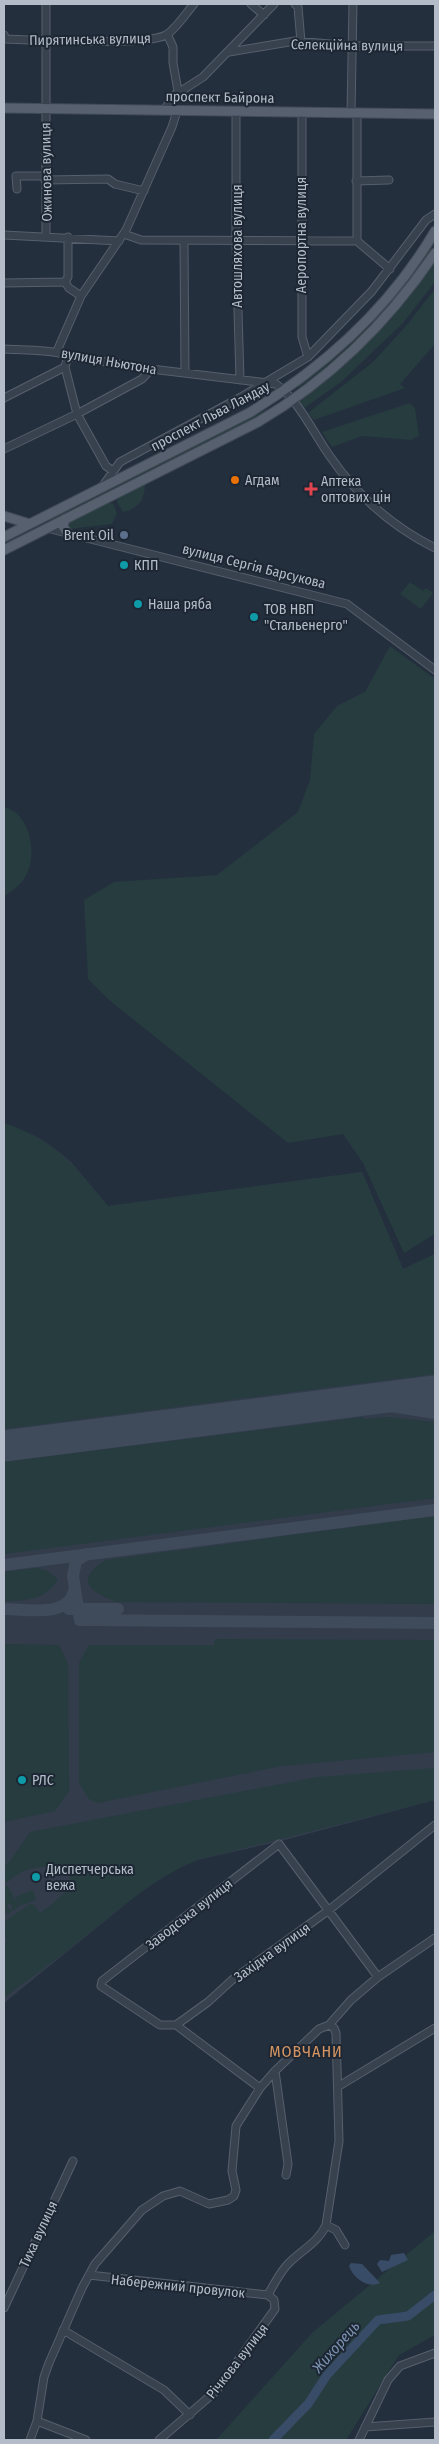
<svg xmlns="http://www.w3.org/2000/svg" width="439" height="2444" font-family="'Fira Sans Condensed',sans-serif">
<rect width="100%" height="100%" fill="#242f3e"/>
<!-- airport -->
<path fill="#323c4b" d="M4 1123 39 1138 58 1151 71 1162 108 1206 362 1172 403 1269 435 1254V1800L281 1841 197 1860 173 1870 143 1890 4 2003Z"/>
<!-- green -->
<path fill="#263c3f" d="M435 239V244C400 301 352 348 299 388L297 386C352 345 397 296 435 239Z
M435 258V282L403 323 341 382 303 409 298 400 333 371Z
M435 289V344L400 384 405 388 314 420 308 413 373 362 406 326Z
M410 403 415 408 419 436 411 440 362 436 332 447 322 432Z
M271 407 252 420 50 521 49 519Z
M139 485H145C144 501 139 508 123 512L117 502 118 496Z
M106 501 113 504 117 513 112 524 69 529 66 521Z
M410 582 423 591 426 588 433 593 421 609 400 594Z
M390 646 435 679V1234L404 1253 363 1163 343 1134 288 1143 109 1000 88 979 84 900 114 882 217 875 298 812 310 780 314 734 337 706 365 692Z
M4 807C31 813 39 857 24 879 19 886 11 892 4 896Z
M4 1123C59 1142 72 1164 108 1206L362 1172 403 1269 435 1254V1374L4 1429Z
M364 1417 365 1419 388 1417 435 1422V1498L4 1554V1462Z
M435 1516V1604L117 1602C89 1591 74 1580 106 1560Z
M35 1568 46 1570 58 1579C46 1600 25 1601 4 1601V1572Z
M215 1639 435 1640V1752L282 1766 97 1803 89 1799 79 1783V1663L89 1645H214Z
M4 1644 59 1645 68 1664 69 1791 55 1811 4 1822Z
M435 1768V1800L197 1860C152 1879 116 1912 78 1942 54 1962 28 1979 4 1998V1943L7 1940 4 1936V1922L30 1904 34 1905 40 1913C46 1909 67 1893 69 1887 79 1864 40 1864 27 1870 18 1873 11 1879 4 1884V1867L10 1861 30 1832 318 1777Z
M7 1885 19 1906 13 1911 11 1904H8L7 1907 12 1911 8 1914 4 1912V1888Z
M33 1890 36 1900 20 1906 15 1897Z
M435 2231V2335L399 2355 346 2440H216L312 2333Z"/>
<!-- water -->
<path fill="#394c67" d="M404 2253 408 2260 382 2272 377 2264 380 2260 389 2261 391 2255Z
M351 2263 362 2264 380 2283C368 2289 353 2278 349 2266Z"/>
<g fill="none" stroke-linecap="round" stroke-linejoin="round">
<!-- river -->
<path stroke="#394c67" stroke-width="9" d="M273 2440 308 2404 327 2375 378 2320 408 2316 435 2295"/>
<!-- taxiway -->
<path stroke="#3f4a5a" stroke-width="12" d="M327 1405H384L435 1413
M87 1554 76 1561 73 1576 80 1620 435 1623
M4 1565 435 1510
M5 1609C27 1609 68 1618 74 1591
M69 1609H118"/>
<!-- runway -->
<path stroke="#3f4a5a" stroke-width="31" d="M4 1446 435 1391"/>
<!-- minor casing -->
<g stroke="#565f6c" stroke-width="9">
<path id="minor" d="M46 4V236
M251 4 264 15
M295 4 298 7 301 42
M4 35 6 39C34 40 147 46 166 35 176 29 186 13 194 4
M229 52 295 41 353 46H435
M178 93 203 77 274 4
M164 110 178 91 173 63V47L167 34
M236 111V241L240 380
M302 112V337L308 357
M351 113 353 4
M357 113V241L390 269
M45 180 108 179 115 184 144 191
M356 181 389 180
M17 189 16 176H45
M124 234 141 240 357 241
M4 235 119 241
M184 241 185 372
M65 282 68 277V237
M4 283 65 282 69 288 81 296
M4 349C18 350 59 350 68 356L151 369 276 384C299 401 313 432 329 455 357 496 391 526 435 548
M57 351 81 296 126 230 172 127 177 111
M68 356 65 367 77 414 106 466 113 471
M4 398 65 367
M4 449 77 414 142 379 151 369
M102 487 120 462 241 397 308 357 372 291 426 220 435 214
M47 528 347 604 435 670
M378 1977 279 1844 102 1981 101 1986 160 2025H176L208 2002 232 1980 329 1910 435 1825
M176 2025 260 2088
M275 2071 288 2164 286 2175
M339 2086 435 2028
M326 2225 336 2230 345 2245
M89 2275 268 2295
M268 2295C274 2284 279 2274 287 2265 300 2251 318 2243 326 2225L339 2141 336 2033 334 2028 329 2025
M4 2308 73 2161
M63 2330 164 2390 190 2415
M37 2421 86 2440
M365 2427 435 2422
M30 2440 37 2421 44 2377 49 2363 82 2288 95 2264 142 2210 163 2196 180 2191 209 2204 228 2200 234 2196 236 2190 232 2171 236 2126 260 2088 275 2071 319 2029 329 2025 351 2000 378 1977 435 1938
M159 2440 216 2391 275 2309 274 2300 268 2295
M359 2440 388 2380 400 2366 435 2353"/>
</g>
<!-- major casing -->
<g stroke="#414a57" stroke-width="11">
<path id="major" d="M4 108 435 114
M4 516 30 524
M65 519 63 526 67 533
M4 537 249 413C324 367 390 308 435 231
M4 550 258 422C329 380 389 321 435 253"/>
</g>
<!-- minor -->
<use href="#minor" stroke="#38414e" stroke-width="7"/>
<!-- major -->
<use href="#major" stroke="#56606e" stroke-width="9"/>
</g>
<!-- markers -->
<circle fill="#e8710a" stroke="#1d2633" stroke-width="2" cx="235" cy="480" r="5"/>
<path fill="#e0444e" stroke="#1d2633" stroke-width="2" d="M308.5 481.5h5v5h5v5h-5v5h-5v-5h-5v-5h5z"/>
<circle fill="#5c6f8a" stroke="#1d2633" stroke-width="2" cx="124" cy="535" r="5"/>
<g fill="#0f9aa8" stroke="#1d2633" stroke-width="2">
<circle cx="124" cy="565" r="5"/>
<circle cx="138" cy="604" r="5"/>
<circle cx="254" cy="617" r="5"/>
<circle cx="22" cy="1780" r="5"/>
<circle cx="36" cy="1877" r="5"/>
</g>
<g text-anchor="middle" stroke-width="4" stroke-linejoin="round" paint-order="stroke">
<!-- street labels -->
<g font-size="14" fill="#b4bcc9" stroke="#1d2633">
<text transform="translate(90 39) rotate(-1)" y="5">Пирятинська вулиця</text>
<text transform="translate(347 45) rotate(1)" y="5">Селекційна вулиця</text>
<text transform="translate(220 97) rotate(1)" y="5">проспект Байрона</text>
<text transform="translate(46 172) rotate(-91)" y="5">Ожинова вулиця</text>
<text transform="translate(301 235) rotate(-90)" y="5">Аеропортна вулиця</text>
<text transform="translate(237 246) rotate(-90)" y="5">Автошляхова вулиця</text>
<text transform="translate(109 361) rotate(10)" y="5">вулиця Ньютона</text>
<text transform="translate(210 416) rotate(-28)" y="5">проспект Льва Ландау</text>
<text transform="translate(254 566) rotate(14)" y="5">вулиця Сергія Барсукова</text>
<text transform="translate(189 1914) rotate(-38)" y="5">Заводська вулиця</text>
<text transform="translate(272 1952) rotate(-36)" y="5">Західна вулиця</text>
<text transform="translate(38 2234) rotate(-65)" y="5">Тиха вулиця</text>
<text transform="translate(178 2286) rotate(6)" y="5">Набережний провулок</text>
<text transform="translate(237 2361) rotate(-52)" y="5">Річкова вулиця</text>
</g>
<!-- poi labels -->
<g font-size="14" fill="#b4bcc9" stroke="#1d2633" text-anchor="start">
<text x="245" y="485">Агдам</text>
<text x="321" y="486">Аптека<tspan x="321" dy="16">оптових цін</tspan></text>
<text x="114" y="540" text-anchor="end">Brent Oil</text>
<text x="134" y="570">КПП</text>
<text x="148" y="609">Наша ряба</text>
<text x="264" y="614">ТОВ НВП<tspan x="264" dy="16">"Стальенерго"</tspan></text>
<text x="32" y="1785">РЛС</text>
<text x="46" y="1874">Диспетчерська<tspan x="46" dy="16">вежа</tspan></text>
</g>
<!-- water labels -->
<g font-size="15" font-style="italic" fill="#7c92b1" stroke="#1d2633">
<text transform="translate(336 2347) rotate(-49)" y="5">Жихорець</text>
</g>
<!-- quarter labels -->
<g font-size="16" letter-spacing="1" fill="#d59563" stroke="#1d2633">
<text x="306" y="2057">МОВЧАНИ</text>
</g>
</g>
<!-- border -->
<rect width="439" height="2444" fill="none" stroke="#b4bcc9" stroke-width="10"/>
</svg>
